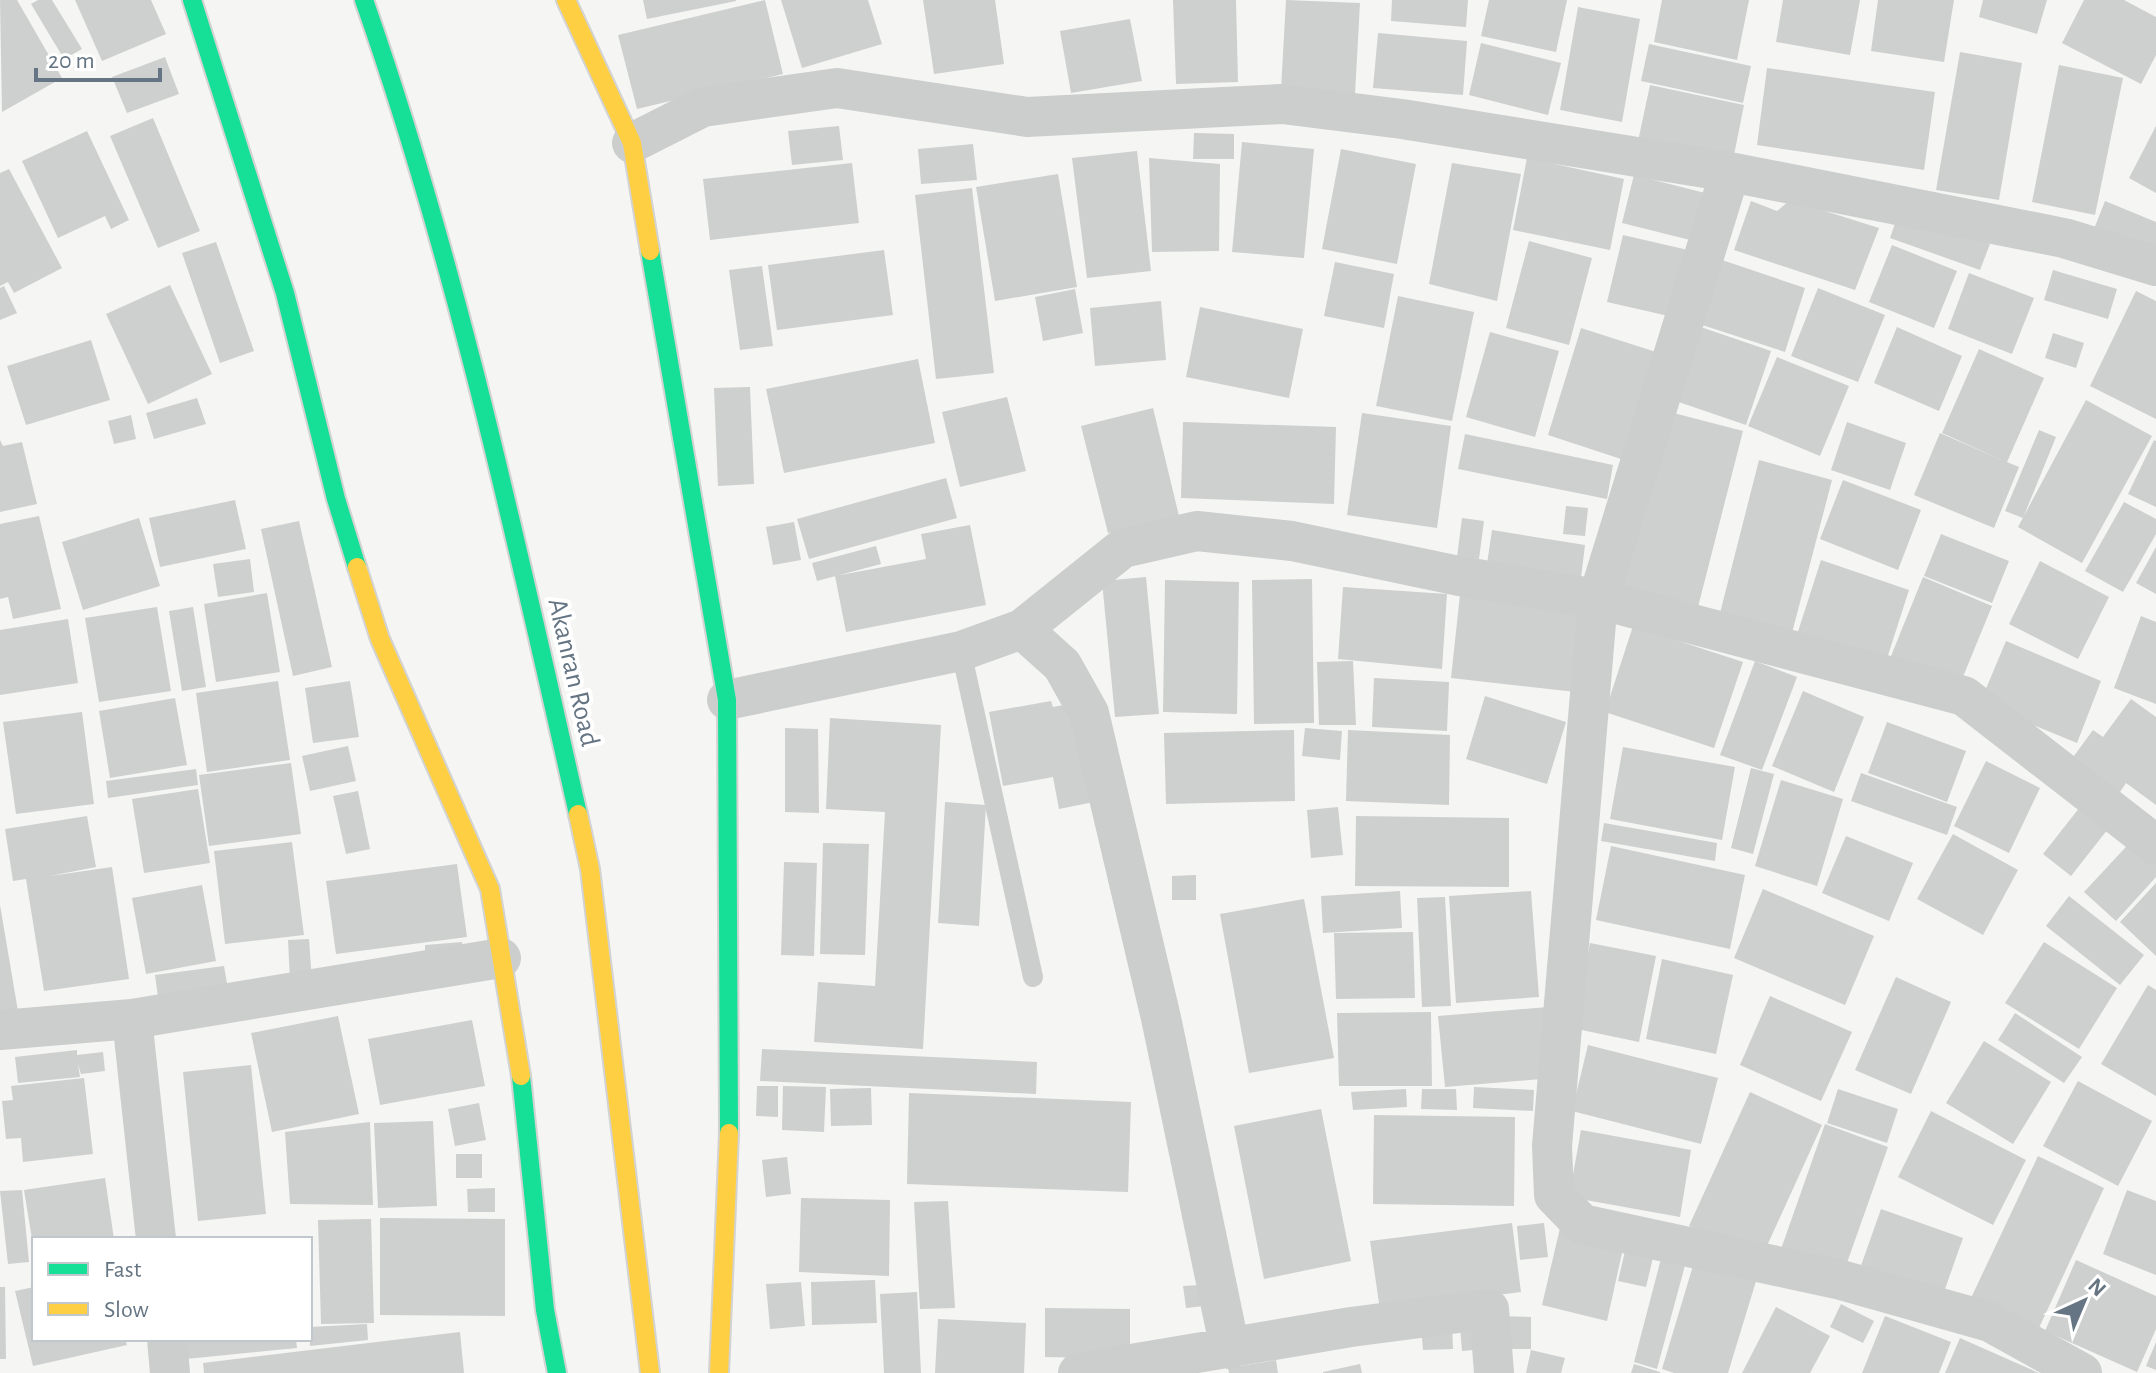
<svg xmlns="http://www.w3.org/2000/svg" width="2156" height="1373" font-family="'Alegreya Sans',sans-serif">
<rect width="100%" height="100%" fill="#f5f5f3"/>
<!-- building -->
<path fill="#cecfcf" d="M0 0H17L62 78 2 112Z
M38 0H52L82 49 64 59 31 4Z
M75 0H151L166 34 102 61Z
M643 0H736V1L647 19Z
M765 0 783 74 637 109 618 35Z
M781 0H868L882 44 802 68Z
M923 0H995L1004 64 934 74Z
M1173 0H1236L1238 82 1176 84Z
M1286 0 1360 3 1355 94 1281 89Z
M1392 0H1468L1466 27 1391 21Z
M1489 0H1567L1556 52 1481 36Z
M1662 0H1749L1737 60 1654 42Z
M1783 0H1860L1850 55 1776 42Z
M1878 0H1954L1944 62 1871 51Z
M1983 0H2047L2037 34 1979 17Z
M2084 0H2124L2156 17V55L2141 84 2062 43Z
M1578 7 1640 19 1622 122 1560 110Z
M1130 19 1142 81 1071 93 1060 31Z
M1378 33 1467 41 1463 95 1373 88Z
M1481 43 1561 63 1548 115 1469 95Z
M1649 44 1751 66 1743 103 1641 81Z
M1960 52 2022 63 1999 200 1936 190Z
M165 57 179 94 127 113 112 77Z
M2059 65 2123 78 2095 215 2032 202Z
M1767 68 1935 92 1924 170 1757 145Z
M1650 85 1744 105 1732 165 1637 146Z
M153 118 200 231 158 248 110 136Z
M839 126 843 160 792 165 788 131Z
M2156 126V193L2129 178Z
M87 131 129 220 111 229 105 216 58 238 22 161Z
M1194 133 1234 134V159H1193Z
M1242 142 1314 149 1304 258 1232 252Z
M973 144 977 180 921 184 918 149Z
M1341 149 1416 164 1397 264 1322 249Z
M1137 151 1151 271 1087 278 1072 158Z
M1149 158 1220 164 1219 251 1152 252Z
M1527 158 1624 179 1610 250 1513 230Z
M852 163 859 223 710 240 703 179Z
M1452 163 1521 174 1497 301 1429 284Z
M9 169 62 268 14 293 8 282 0 286V173Z
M1058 174 1077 287 995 301 976 187Z
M1634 175 1713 195 1702 243 1622 223Z
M972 188 994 373 936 379 915 195Z
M1790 200 1879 228 1855 290 1734 250 1751 201 1777 211Z
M2105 201 2156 222V255L2092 234Z
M1899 212 1990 244 1980 270 1890 238Z
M1623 235 1688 250 1673 317 1607 302Z
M1529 241 1592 258 1569 345 1506 328Z
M216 242 254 351 220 363 182 253Z
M1892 245 1957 271 1934 328 1869 302Z
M884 250 893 315 777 330 768 265Z
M1716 258 1805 288 1785 352 1696 323Z
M1335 262 1394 274 1384 328 1324 316Z
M762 266 773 346 740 350 729 270Z
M2053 270 2117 289 2108 319 2044 300Z
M1969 273 2034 298 2012 354 1948 329Z
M170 285 212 374 148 404 106 314Z
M4 286 17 313 0 320V288Z
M1818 288 1885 315 1858 382 1791 356Z
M1075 289 1083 333 1043 341 1035 297Z
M2136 291 2156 301V419L2090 386Z
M1398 296 1474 312 1452 421 1376 406Z
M1161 301 1166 360 1095 366 1090 308Z
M1200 307 1303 329 1289 398 1186 377Z
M1689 323 1771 351 1746 425 1664 397Z
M1897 327 1962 356 1939 411 1874 383Z
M1581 328 1656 352 1624 460 1548 435Z
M1490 332 1559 351 1535 437 1466 417Z
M2053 333 2084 343 2076 368 2045 358Z
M91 340 110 400 26 425 7 366Z
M1979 349 2044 378 2007 462 2019 467 1994 528 1914 495 1940 433 2004 461 1942 433Z
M1777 357 1849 386 1820 456 1748 426Z
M918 359 935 443 784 473 766 389Z
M750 387 754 484 718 486 714 388Z
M1007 397 1026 471 960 487 942 412Z
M197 398 206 424 154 439 146 413Z
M2086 400 2152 436 2082 563 2018 527Z
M1153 408 1179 516 1108 533 1081 426Z
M1662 410 1743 431 1697 611 1616 590Z
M1362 413 1451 426 1437 528 1347 515Z
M131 415 136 439 114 444 108 421Z
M1183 422 1336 427 1334 504 1181 498Z
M1847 422 1906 443 1890 490 1831 470Z
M2039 430 2056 437 2023 518 2005 511Z
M1465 434 1613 465 1607 499 1458 469Z
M0 440 3 446 22 442 37 504 0 512Z
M2154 440 2156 441V507L2128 494Z
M1759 460 1832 480 1792 633 1720 613Z
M946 478 957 518 809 559 797 519Z
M1843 480 1921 510 1898 570 1820 539Z
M235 500 246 549 160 567 149 518Z
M2124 502 2156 519V534L2123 592 2085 571Z
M1566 506 1588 508 1585 536 1563 534Z
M39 516 61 609 13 619 8 597 0 599V524Z
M139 518 160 586 83 610 62 542Z
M1462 518 1484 521 1479 559 1457 557Z
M299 521 332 667 293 676 261 529Z
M794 522 801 560 773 565 766 527Z
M970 525 986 605 846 632 835 576 926 559 921 534Z
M1492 530 1585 545 1581 578 1487 564Z
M1941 534 2009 561 1992 603 1924 576Z
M876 546 881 564 817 581 812 563Z
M2156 547V594L2136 583Z
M250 559 254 592 218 597 213 564Z
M1821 560 1909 590 1882 674 1794 644Z
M2040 561 2109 597 2078 659 2009 624Z
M1146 577 1159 714 1115 717 1102 581Z
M1923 577 1992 606 1958 689 1889 661Z
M1312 579 1314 723 1254 724 1252 580Z
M1165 580 1239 582 1237 714 1163 712Z
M1461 585 1585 599 1576 692 1451 678Z
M1343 587 1447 594 1442 669 1338 659Z
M267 593 280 672 216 682 204 604Z
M157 607 171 691 99 702 85 618Z
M193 607 206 687 182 691 169 611Z
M2141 616 2156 622V704L2114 688Z
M68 619 78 683 0 695V630Z
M1633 626 1743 662 1714 748 1605 712Z
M2006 641 2101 681 2077 743 1980 703Z
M1353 661 1356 725H1319L1317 662Z
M1755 661 1797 677 1762 770 1720 755Z
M1374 678 1449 682 1447 731 1372 727Z
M278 681 290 760 207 772 196 693Z
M350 681 359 737 313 743 305 688Z
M1803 691 1864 717 1834 792 1772 766Z
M1485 696 1566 722 1547 784 1466 759Z
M175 698 187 765 110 778 99 711Z
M2131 699 2156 717V805L2126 783 2116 798 2068 764 2093 730 2103 737Z
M1051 701 1053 707 1073 703 1094 802 1059 809 1053 777 1003 786 989 712Z
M82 712 94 804 16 814 3 722Z
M830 718 941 725 923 1049 814 1042 818 982 875 986 885 812 826 809Z
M1887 722 1966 751 1947 802 1868 773Z
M785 728 818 729 819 813 785 812Z
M1305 728 1342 731 1340 760 1302 756Z
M1294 730 1295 801 1166 804 1164 733Z
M1348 730 1450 735 1449 805 1346 801Z
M348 746 356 781 310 791 302 756Z
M1623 747 1735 767 1722 840 1610 819Z
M1986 761 2040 788 2009 853 1954 826Z
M291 763 301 834 209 846 199 775Z
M1751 768 1774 774 1753 854 1731 848Z
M196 769 198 785 108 798 106 781Z
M1861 773 1957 807 1947 835 1851 801Z
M1781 780 1843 799 1817 886 1755 866Z
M198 789 210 863 144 873 132 799Z
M358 791 370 849 346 854 333 796Z
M945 802 986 805 979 926 938 923Z
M1338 807 1343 855 1311 858 1307 810Z
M2080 807 2108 829 2071 876 2043 854Z
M87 816 96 867 50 876 112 867 129 979 44 991 26 879 13 881 5 829Z
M1356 816 1509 818V887L1355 886Z
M1604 823 1717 843 1715 861 1601 841Z
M1953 834 2018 870 1983 935 1917 899Z
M2137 835 2156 853V877L2116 921 2084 892Z
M1846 836 1913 863 1889 921 1822 893Z
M292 842 304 935 225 944 214 851Z
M823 843 869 844 865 955 820 954Z
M1611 846 1745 875 1730 949 1596 920Z
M784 862 817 863 814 956 781 955Z
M457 864 467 937 336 954 326 881Z
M1196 875V900H1172V876Z
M2156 883V956L2120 922Z
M202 885 216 961 146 974 132 898Z
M1763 889 1874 936 1845 1005 1734 958Z
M1400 891 1402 928 1323 933 1321 896Z
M1531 891 1539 997 1456 1003 1449 896Z
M2069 896 2144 955 2120 985 2046 926Z
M1445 897 1451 1006 1422 1007 1417 898Z
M1304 899 1334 1058 1249 1073 1220 914Z
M0 905 19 1017 0 1019Z
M1413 932 1415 998 1336 999 1334 933Z
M309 939 312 981 290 982 288 940Z
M462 942 463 957 425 960V945Z
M2044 942 2117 988 2079 1049 2005 1003Z
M1590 943 1656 956 1639 1042 1572 1028Z
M1662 959 1733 975 1716 1054 1646 1039Z
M224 966 229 995 159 1004 155 975Z
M1896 977 1951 1002 1911 1094 1855 1070Z
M2148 985 2156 990V1096L2101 1064Z
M1770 996 1852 1032 1821 1101 1740 1065Z
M1548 1007 1554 1078 1445 1087 1438 1016Z
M1431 1012 1432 1086H1339L1337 1013Z
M2015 1013 2082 1057 2064 1083 1998 1040Z
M338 1016 359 1114 272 1132 251 1033Z
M472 1020 485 1086 380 1105 368 1039Z
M1984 1041 2051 1082 2013 1144 1946 1103Z
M1588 1045 1718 1078 1701 1144 1572 1111Z
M762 1049 1037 1062 1036 1094 760 1081Z
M77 1050V1055L103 1052 105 1071 81 1074 78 1064 80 1077 18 1083 15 1057Z
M251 1065 266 1214 198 1221 183 1072Z
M84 1078 93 1154 23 1162 21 1138 6 1139 2 1101 13 1100 11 1086Z
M2078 1081 2152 1121 2118 1186 2043 1146Z
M757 1086H778V1117L756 1116Z
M783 1086 826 1087 824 1132 782 1130Z
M1474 1087 1534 1090 1533 1111 1473 1108Z
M871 1088 872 1125 831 1126 830 1089Z
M1406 1089 1407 1107 1353 1110 1351 1092Z
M1422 1089H1456L1457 1110 1421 1109Z
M1838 1089 1898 1109 1887 1143 1827 1123Z
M1750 1092 1822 1125 1761 1259 1689 1226Z
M909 1093 1131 1102 1128 1192 907 1184Z
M479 1103 486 1140 455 1146 448 1109Z
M1321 1109 1351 1261 1264 1279 1234 1126Z
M1931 1111 2026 1160 1993 1225 1898 1177Z
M1374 1115 1515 1117 1514 1206 1373 1204Z
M433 1121 437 1206 378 1208 374 1123Z
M370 1122 373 1205 290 1204 285 1132Z
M1825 1124 1888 1147 1843 1274 1780 1252Z
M1581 1130 1691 1150 1680 1217 1569 1197Z
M456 1154H482V1178H456Z
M2038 1156 2104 1188 2038 1330 1971 1298Z
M787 1157 791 1194 766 1197 762 1160Z
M105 1178 114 1239H32L24 1190Z
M495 1188V1212H468L467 1189Z
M22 1190 29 1262 8 1264 0 1191Z
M2127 1190 2156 1201V1275L2103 1254Z
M801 1198 890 1200 889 1276 799 1272Z
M948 1201 955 1308 920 1309 914 1202Z
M1881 1209 1963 1238 1939 1306 1857 1277Z
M380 1218 505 1219V1316L380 1315Z
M371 1219 374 1323 321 1324 318 1220Z
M1512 1223 1521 1292 1380 1310 1370 1241Z
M1544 1223 1548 1257 1520 1260 1517 1226Z
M1560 1228 1624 1244 1607 1321 1542 1305Z
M1628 1238 1656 1245 1646 1287 1618 1281Z
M1663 1251 1687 1258 1657 1369 1634 1362Z
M1695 1259 1757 1278 1728 1373H1674L1662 1369Z
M2076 1260 2156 1296V1329L2137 1372 2045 1331Z
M875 1280 877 1323 812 1325 811 1282Z
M801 1282 805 1326 770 1329 766 1284Z
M1200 1285 1204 1306 1186 1308 1183 1286Z
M0 1287H5L6 1359H0Z
M34 1287V1339H125L127 1345 33 1366 15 1291Z
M917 1292 921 1373H884L880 1294Z
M1841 1304 1874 1321 1863 1343 1830 1327Z
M1776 1307 1830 1336 1810 1373H1742Z
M1045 1308 1130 1309V1359L1045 1357Z
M1497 1316 1531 1317V1349H1497Z
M1885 1316 1951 1342 1939 1373H1862Z
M938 1319 1026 1323 1024 1373H935Z
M367 1324 368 1340 310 1346V1327Z
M1452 1324 1453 1349 1423 1350 1421 1325Z
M1482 1324 1485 1349 1462 1351 1460 1327Z
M460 1332 464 1373H204L203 1363Z
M1960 1338 2039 1373H1945Z
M184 1339H296L297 1348 186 1359Z
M2156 1342V1370L2146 1366Z
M1531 1350 1565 1358 1561 1373H1526Z
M1276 1360 1278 1373H1229L1228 1368Z
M1360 1364 1362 1373H1323V1372Z
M1634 1364 1660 1372V1373H1631Z"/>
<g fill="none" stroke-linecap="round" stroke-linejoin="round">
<!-- fast casing -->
<g stroke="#d2d3d2" stroke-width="22">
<path id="fast" d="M192 0 285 293 336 499 357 567
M364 0C457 265 516 541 578 814
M650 251 727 700 729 1133
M521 1076 545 1310 557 1373"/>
</g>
<!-- slow casing -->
<g stroke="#d2d3d2" stroke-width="22">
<path id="slow" d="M566 0 632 143 650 251
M357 567 380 639 490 889 521 1076
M578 814 590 869 650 1373
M719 1373 729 1133"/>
</g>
<!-- lane -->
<path stroke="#cccece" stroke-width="20" d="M961 651 1033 977"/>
<!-- street -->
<path stroke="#cccece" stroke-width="40" d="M632 143 703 107 837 88 1027 117 1282 104 1402 119 1730 172 2064 238 2156 266
M1730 172 1598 599 1552 1146 1554 1195 1582 1224 1841 1280 1990 1322 2082 1373
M1022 629 1062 665 1089 713 1161 1018 1230 1349
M727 700 961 651 1022 629 1123 548 1197 531 1292 541 1459 576 1598 599 1964 696 2156 845
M132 1019 156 1239
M0 1030 132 1019 501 958
M167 1339 170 1373
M1078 1373 1351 1327 1489 1309 1494 1373"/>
<!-- fast -->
<use href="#fast" stroke="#16e098" stroke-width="18"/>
<!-- slow -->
<use href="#slow" stroke="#ffcf43" stroke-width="18"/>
</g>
<g text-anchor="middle" stroke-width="8" stroke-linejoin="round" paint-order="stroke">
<!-- street labels -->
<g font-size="28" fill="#657583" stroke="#fff">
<text transform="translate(575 672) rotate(77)" y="10">Akanran Road</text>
</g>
</g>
<!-- legend -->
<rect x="32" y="1237" width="280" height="104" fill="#ffffff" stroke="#c1c8cd" stroke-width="2"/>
<rect x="48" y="1263" width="40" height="12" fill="#16e098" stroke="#c1c8cd" stroke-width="2"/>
<text x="104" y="1277" font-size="24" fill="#657583">Fast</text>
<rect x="48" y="1303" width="40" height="12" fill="#ffcf43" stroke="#c1c8cd" stroke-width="2"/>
<text x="104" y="1317" font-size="24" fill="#657583">Slow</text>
<!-- north arrow -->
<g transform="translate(2084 1301) rotate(44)" stroke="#ffffff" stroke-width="6" paint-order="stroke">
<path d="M0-6L14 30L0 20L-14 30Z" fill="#657583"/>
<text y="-12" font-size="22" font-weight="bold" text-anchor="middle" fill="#657583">N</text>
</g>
<!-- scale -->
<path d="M36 68v12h124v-12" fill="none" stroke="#657583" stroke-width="4"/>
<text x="48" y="68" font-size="24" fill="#657583" stroke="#ffffff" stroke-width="6" paint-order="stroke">20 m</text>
</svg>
